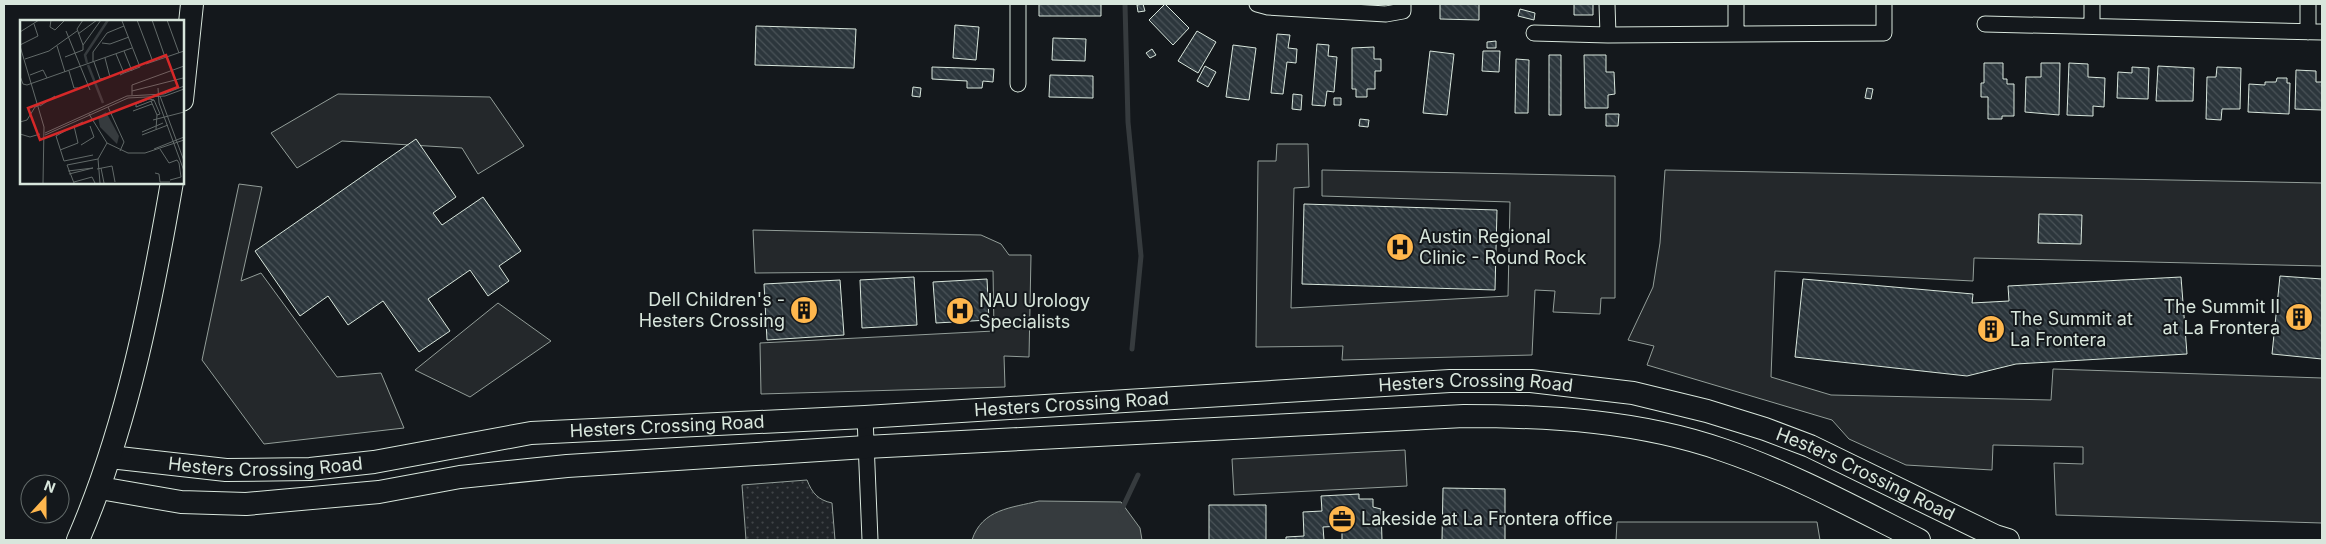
<svg xmlns="http://www.w3.org/2000/svg" width="2326" height="544" font-family="Inter,sans-serif">
<defs>
<pattern id="grass-dots" width="8" height="8" patternUnits="userSpaceOnUse" patternTransform="scale(1.25)"><rect width="8" height="8" fill="#202428"/><path d="M2 2h.1M6 6h.1" fill="none" stroke="#404447" stroke-width="1.8" stroke-linecap="round"/></pattern>
<pattern id="building-back-hatch" width="6" height="6" patternUnits="userSpaceOnUse" patternTransform="scale(1.25)"><rect width="6" height="6" fill="#2c363c"/><path d="M-1 5l2 2M0 0l6 6M5-1l2 2" fill="none" stroke="#4a5358"/></pattern>
</defs>
<rect width="100%" height="100%" fill="#14181c"/>
<!-- grass -->
<path fill="url(#grass-dots)" stroke="#939e99" d="M807 480C812 493 818 500 832 503L835 540H746L742 485Z"/>
<!-- parking -->
<path fill="#24282b" stroke="#939e99" d="M338 94 490 97 524 146 478 174 462 148 342 141 297 168 271 133Z
M1277 144H1308L1309 187 1294 188 1291 308 1508 296 1510 202 1322 196V170L1615 176V298H1601L1600 314 1553 312 1555 291 1535 290 1532 355 1342 360 1343 346 1256 347 1258 161H1276Z
M1665 170 2322 183V266L1974 258 1973 281 1775 271 1771 377 1831 395 2051 400 2053 369 2322 378V523L2056 515 2054 463 2083 464V447L1993 445 1992 470 1906 465 1849 439 1832 420 1647 365 1654 346 1628 340 1653 287 1660 243Z
M239 184 262 187 241 281 261 273 337 377 381 373 404 428 264 444 202 360Z
M753 230 981 235 1001 244 1009 255H1031L1029 357 1004 356 1005 387 761 394 760 343 994 331 993 271 755 273Z
M498 303 551 341 470 397 415 370Z
M1405 450 1407 486 1234 495 1232 459Z
M1617 522H1817L1820 540H1616Z"/>
<!-- water -->
<path fill="#363b3e" stroke="#939e99" d="M1039 501 1121 502 1140 528 1142 540H972C982 509 1011 508 1039 501Z"/>
<g fill="none" stroke-linecap="round" stroke-linejoin="round">
<!-- stream -->
<path stroke="#363b3e" stroke-width="5" d="M1125 4 1128 122 1141 256 1132 349
M1121 511 1138 475"/>
</g>
<!-- building -->
<path fill="url(#building-back-hatch)" stroke="#d8e6dc" d="M1039 4H1101V16H1039Z
M1143 4 1145 11 1138 12 1137 5Z
M1165 4 1189 28 1173 45 1149 20Z
M1440 4H1479V20L1440 19Z
M1574 4H1593V15H1574Z
M1520 9 1535 13 1534 20 1518 16Z
M955 25 979 27 976 60 953 58Z
M756 26 856 29 854 68 755 65Z
M1197 31 1216 42 1198 73 1178 61Z
M1277 34 1290 35 1288 48 1297 49 1296 63 1287 62 1283 94 1271 93Z
M1053 38 1086 39 1085 61 1052 60Z
M1496 41V48H1487V42Z
M1317 44 1329 45 1328 56 1337 57 1334 92 1327 91 1325 106 1312 105Z
M1233 45 1256 48 1249 100 1226 97Z
M1374 47V59H1381V71H1375V89H1367V97H1356V89H1352V48Z
M1152 49 1156 55 1150 58 1146 53Z
M1430 51 1454 54 1447 115 1423 113Z
M1483 51H1500L1499 72 1482 71Z
M1549 55H1561V115H1549Z
M1584 55H1606V72H1614L1615 94 1608 95V108H1585Z
M1516 59 1529 60 1528 113H1515Z
M1984 63H2003V79H2007V84H2014V116H2002V119H1988V97H1981V83H1984Z
M2041 63H2060L2059 115 2025 112 2026 77H2041Z
M2069 63 2088 64V77L2105 78 2104 107 2093 106V116L2067 115Z
M1205 66 1216 72 1208 87 1197 81Z
M2158 66 2194 68 2193 101H2156Z
M932 67 994 69 993 82 983 81 982 88H967V81L932 79Z
M2132 67 2149 68 2148 99 2117 98 2118 72 2132 73Z
M2217 67 2241 68 2240 109H2222L2221 120 2206 119 2207 77H2216Z
M2296 70 2316 71V82H2322V110L2295 109Z
M1050 75 1093 76V98L1049 97Z
M2277 78H2287V83H2290L2289 114 2248 112 2249 84 2265 85V82H2276Z
M913 87 921 88 920 97 912 96Z
M1867 88 1873 89 1871 99 1865 98Z
M1293 94 1302 95 1301 110 1292 109Z
M1334 98H1341V105H1334Z
M1606 114H1619L1618 126H1606Z
M1360 119 1369 120 1368 127 1359 126Z
M416 139 456 197 433 213 442 225 483 197 521 251 499 266 509 281 488 296 470 270 428 299 450 331 419 352 383 301 348 325 328 296 300 316 255 251Z
M1304 204 1497 210 1495 290 1302 284Z
M2039 214 2082 215 2081 244 2038 243Z
M2280 276 2322 279V359L2272 354Z
M914 277 917 325 862 328 860 280Z
M2181 277 2187 354 2016 364 1967 376 1795 357 1803 279 1973 294 1972 303 2009 301 2008 286Z
M987 279 989 320 936 323 933 282Z
M840 280 844 335 767 340 764 284Z
M1443 488 1505 489V540H1442Z
M1359 494V499H1373V507L1381 509 1382 540H1342V526L1323 527 1324 540H1286V537L1304 536 1303 512 1322 511 1321 496Z
M1209 505H1266V540H1209Z"/>
<g fill="none" stroke-linecap="round" stroke-linejoin="round">
<!-- street casing -->
<g stroke="#d8e6dc" stroke-width="17">
<path id="street" d="M1257 4 1268 7 1386 14 1403 11V4
M1736 4V34
M1985 24 2322 32
M2092 26V4
M2308 32V4
M1534 33 1608 35 1607 4
M1608 35 1884 33V4
M1018 84V4
M865 417 870 540"/>
</g>
<!-- secondary casing -->
<g stroke="#d8e6dc" stroke-width="24">
<g id="secondary">
<path d="M182 100 192 4"/>
<path id="s1" d="M110 457 226 470 310 469 374 462 531 433 865 417 1450 381H1531L1633 393 1707 411 1765 429 1810 446 1995 536 2008 540"/>
<path d="M100 488 181 502 246 504 379 492 460 477 567 466 866 447 1464 416C1551 416 1640 421 1723 450 1791 473 1855 508 1919 540"/>
<path d="M78 540C127 427 151 304 172 182"/>
</g>
</g>
<!-- street -->
<use href="#street" stroke="#14181c" stroke-width="15"/>
<!-- secondary -->
<use href="#secondary" stroke="#14181c" stroke-width="22"/>
</g>
<!-- icons -->
<defs>
<g id="hospital-disc" transform="scale(1.4375)"><circle r="9.5" fill="#ffb74d" stroke="#14181c"/><path d="M-5-5h3v3.5h4V-5h3V5h-3V1.5h-4V5h-3Z" fill="#111"/></g>
<g id="building-disc" transform="scale(1.4375)"><circle r="9.5" fill="#ffb74d" stroke="#14181c"/><path d="M-4-6H4V6H1V3H-1V6H-4ZM-2.5-4.3h1.7v1.8h-1.7ZM.8-4.3h1.7v1.8H.8ZM-2.5-1h1.7V.8h-1.7ZM.8-1h1.7V.8H.8Z" fill="#111"/></g>
<g id="office-disc" transform="scale(1.4375)"><circle r="9.5" fill="#ffb74d" stroke="#14181c"/><path d="M-6-3h4V-5.5h4V-3h4V5H-6ZM-1-4.5V-3h2v-1.5ZM-6 0V1H6V0Z" fill="#111"/></g>
</defs>
<g fill-rule="evenodd">
<use href="#hospital-disc" x="1400" y="247"/>
<use href="#building-disc" x="804" y="310"/>
<use href="#hospital-disc" x="960" y="311"/>
<use href="#building-disc" x="2299" y="317"/>
<use href="#building-disc" x="1991" y="329"/>
<use href="#office-disc" x="1342" y="519"/>
</g>
<g text-anchor="middle" stroke-width="4" stroke-linejoin="round" paint-order="stroke">
<!-- poi labels -->
<g font-size="18" fill="#d8e6dc" stroke="#14181c" text-anchor="start">
<text x="1419" y="243">Austin Regional<tspan x="1419" dy="21">Clinic - Round Rock</tspan></text>
<text x="785" y="306" text-anchor="end">Dell Children's -<tspan x="785" dy="21">Hesters Crossing</tspan></text>
<text x="979" y="307">NAU Urology<tspan x="979" dy="21">Specialists</tspan></text>
<text x="2280" y="313" text-anchor="end">The Summit II<tspan x="2280" dy="21">at La Frontera</tspan></text>
<text x="2010" y="325">The Summit at<tspan x="2010" dy="21">La Frontera</tspan></text>
<text x="1361" y="525">Lakeside at La Frontera office</text>
</g>
<!-- street labels -->
<g font-size="18" fill="#d8e6dc" stroke="#14181c">
<text dy="6" stroke="none"><textPath href="#s1" startOffset="1371">Hesters Crossing Road</textPath></text>
<text dy="6" stroke="none"><textPath href="#s1" startOffset="966">Hesters Crossing Road</textPath></text>
<text dy="6" stroke="none"><textPath href="#s1" startOffset="561">Hesters Crossing Road</textPath></text>
<text dy="6" stroke="none"><textPath href="#s1" startOffset="156">Hesters Crossing Road</textPath></text>
<text dy="6" stroke="none"><textPath href="#s1" startOffset="1776">Hesters Crossing Road</textPath></text>
</g>
</g>
<!-- overview -->
<g transform="translate(20 20)">
<rect width="164" height="164" fill="#14181c"/>
<path d="M86 92 99 116 97 124 80 107 78 97Z" fill="#363b3e"/>
<path fill="none" stroke="#363b3e" stroke-width="2.5" d="M67 43 65 35 88 0M68 45 83 83"/>
<path fill="none" stroke="#626a69" stroke-width="1" d="M31 0 30 7 35 10 45 0M117 0 133 42M132 0 145 37M147 0 159 33M102 1 120 47 104 53M46 11 70 70M0 12 19 0M58 14 77 0M82 23 90 24 109 17M0 25 18 16 14 4M63 25 57 9 63 0M0 26 24 107 23 163M37 26 45 52M104 31 112 51M96 34 104 53 100 55M45 37 63 30V25L81 0M5 39 29 31 57 11M73 42V32L87 13 104 6M74 42 80 59 90 57 85 38M126 44 164 31M49 51 54 68H58M10 55 23 50 27 58M0 56 3 64 7 65 112 28M138 68 139 83 164 151M112 71 163 58M112 75V65L164 46M140 76 164 141M129 79 134 80 116 87V84ZM134 80 140 94 137 95M131 81 137 95 136 109M20 86 35 76M88 87 104 122 100 131M113 91 132 84M69 94 87 123 108 133H125L164 120M133 100 164 92M0 102 7 100 15 87 20 85M54 106 36 116 44 141 73 135M122 112 143 103M25 113 107 76 144 74 164 66M0 114 10 117 20 114M25 115 108 78 145 76 164 69M122 115 148 105M61 125 74 117 70 106M134 129 164 117M140 129 149 143 157 140 159 143 161 157 150 160M40 130 58 123 54 106 63 102M81 148 84 163M77 149 92 146 95 162M48 151 73 148 49 154M135 153 139 154 140 162H150M54 162 72 157 75 163M54 163 47 145 78 139M80 163 78 139 87 123"/>
<path fill="#d62828" fill-opacity="0.15" stroke="#d62828" stroke-width="2.5" d="M146 35 158 67 20 120 8 88Z"/>
<rect width="164" height="164" fill="none" stroke="#d8e6dc" stroke-width="2.5"/>
</g>
<!-- border -->
<rect width="2326" height="544" fill="none" stroke="#d8e6dc" stroke-width="10"/>
<!-- north arrow -->
<g transform="translate(45 499) rotate(21)"><circle r="24" fill="#14181c" stroke="#626a69"/>
<path d="M0-4L9 19L0 12L-9 19Z" fill="#ffb74d"/>
<text y="-8" font-size="14" font-weight="bold" text-anchor="middle" fill="#d8e6dc">N</text>
</g>
</svg>
